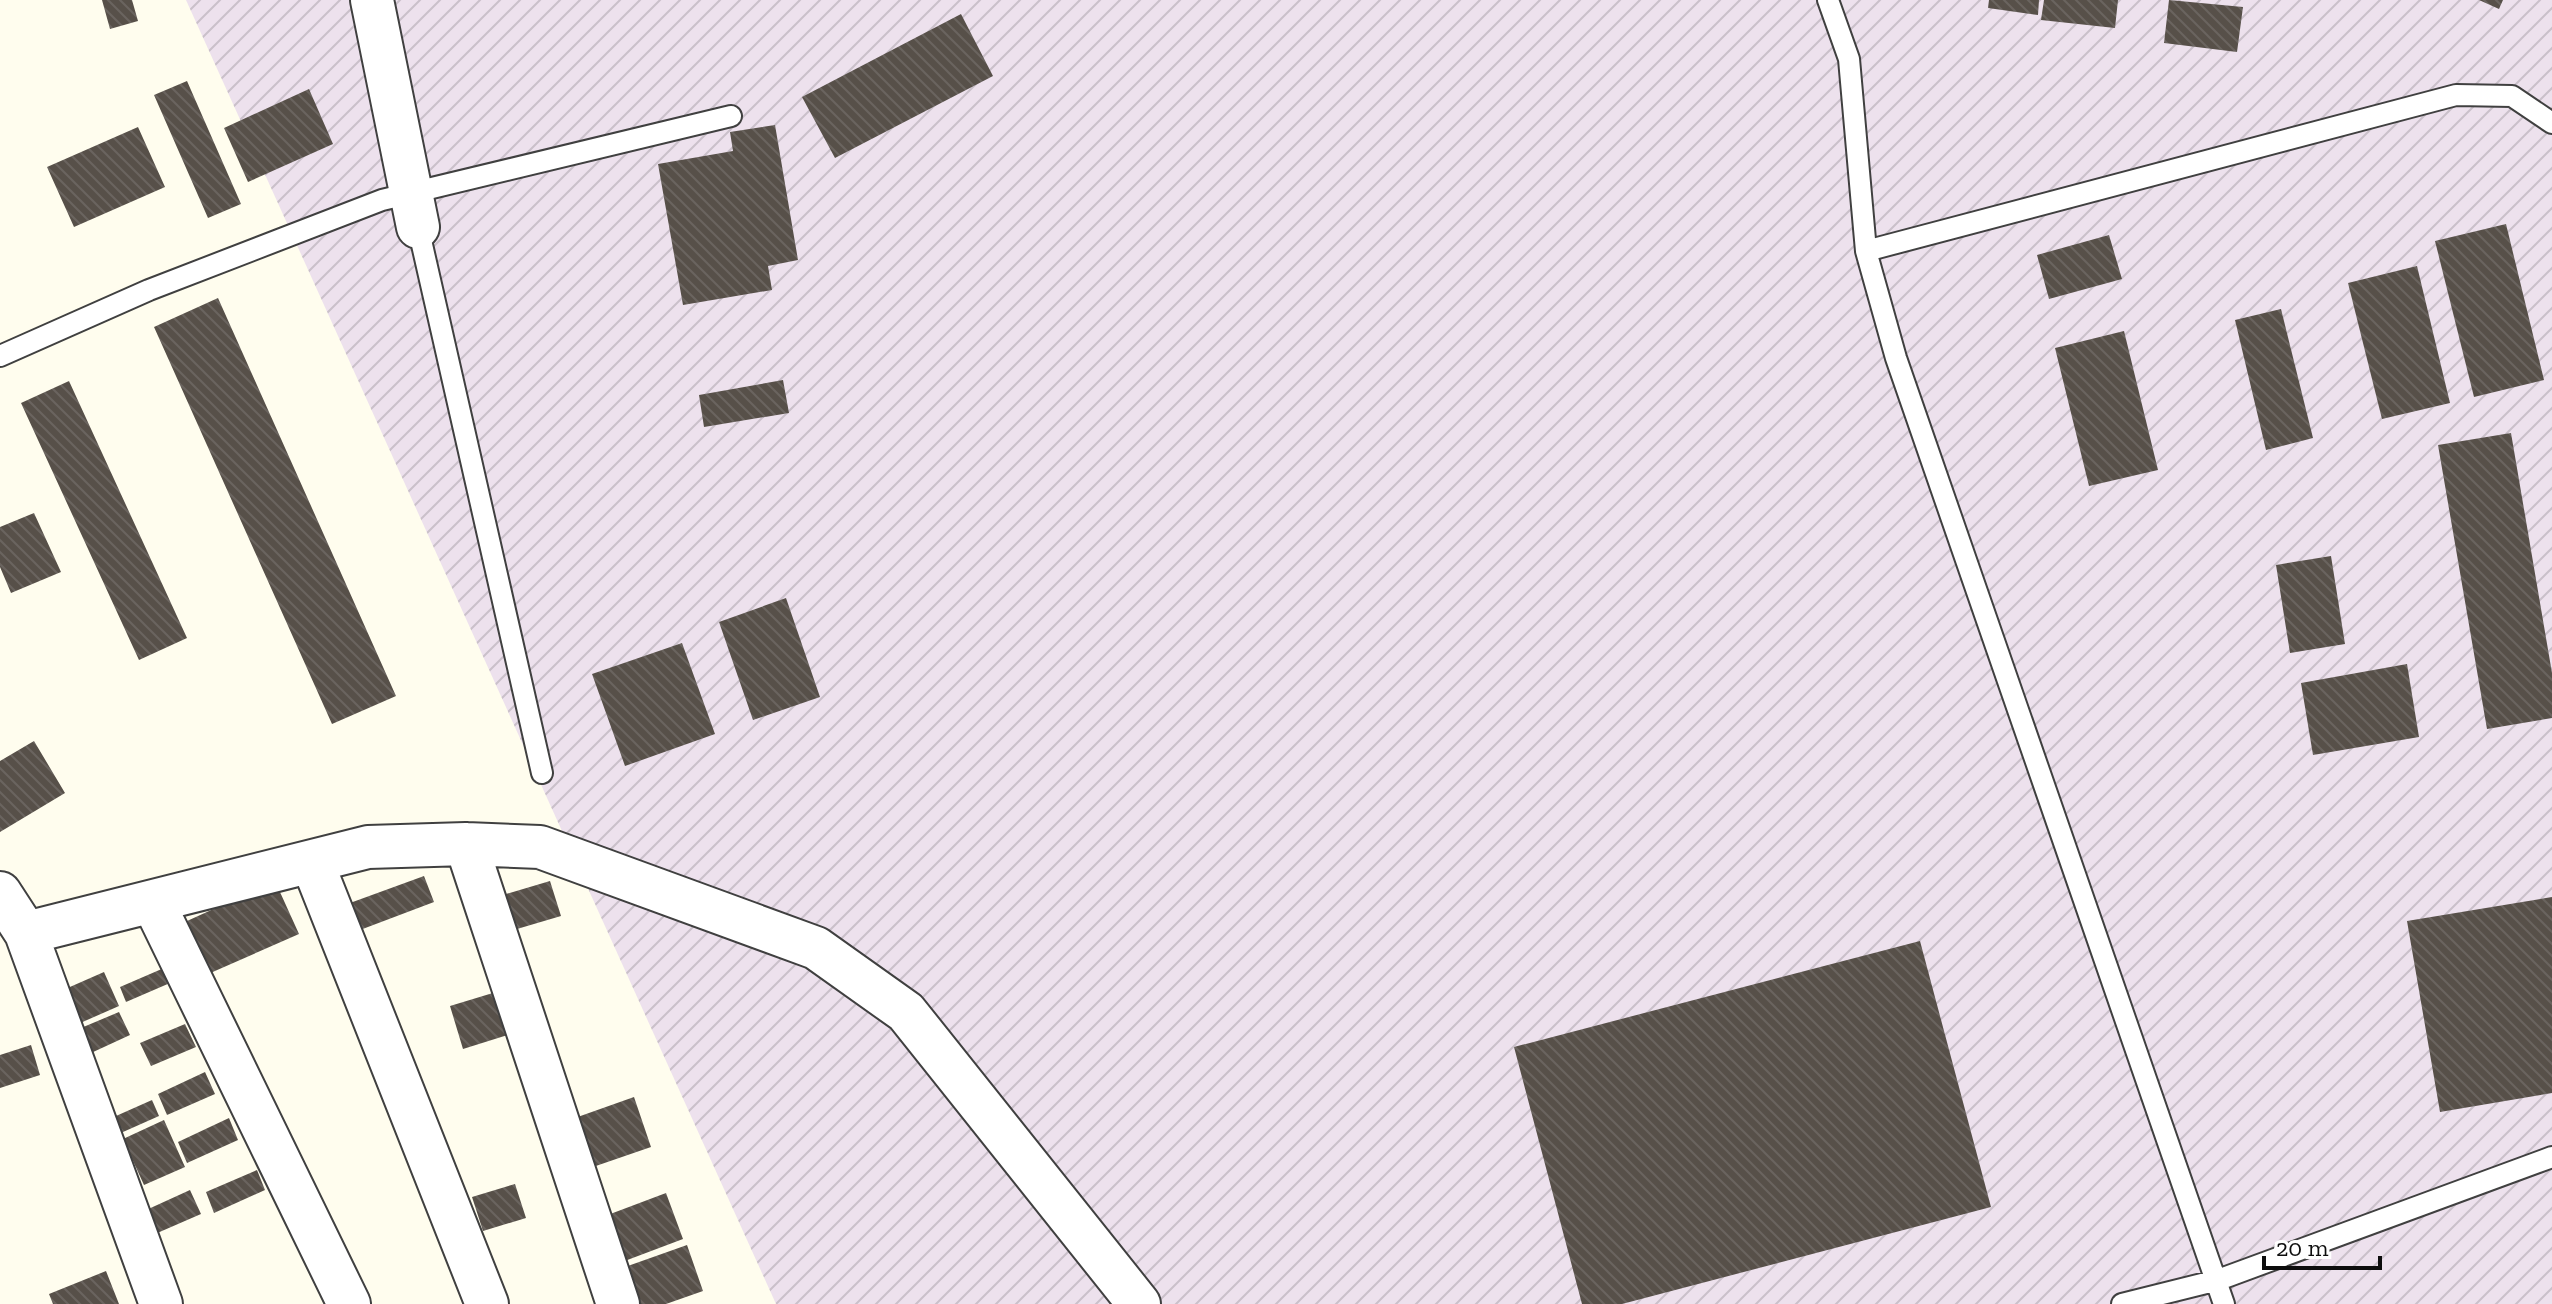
<svg xmlns="http://www.w3.org/2000/svg" width="2552" height="1304" font-family="'Zilla Slab',serif">
<defs>
<pattern id="industrial-furrows" width="10" height="10" patternUnits="userSpaceOnUse" patternTransform="scale(2)"><rect width="10" height="10" fill="#ede1ed"/><path d="M-1 1l2-2M0 10L10 0M9 11l2-2" fill="none" stroke="#cac0ca"/></pattern>
<pattern id="building-back-hatch" width="6" height="6" patternUnits="userSpaceOnUse" patternTransform="scale(2)"><rect width="6" height="6" fill="#575049"/><path d="M-1 5l2 2M0 0l6 6M5-1l2 2" fill="none" stroke="#6a645f"/></pattern>
</defs>
<rect width="100%" height="100%" fill="#fffdee"/>
<!-- industrial -->
<path fill="url(#industrial-furrows)" d="M186 0H2552V1304H776Z"/>
<!-- building -->
<path fill="url(#building-back-hatch)" d="M102 0H132L138 21 110 29Z
M1989 0H2039L2038 15 1988 8Z
M2044 0H2118L2115 28 2041 20Z
M2169 0 2243 7 2237 52 2164 43Z
M2479 0H2503L2499 9Z
M961 14 993 76 835 158 802 97Z
M187 81 241 204 208 218 154 95Z
M309 89 333 144 248 182 224 128Z
M775 125 798 260 768 266 772 290 683 305 658 164 733 151 730 132Z
M138 127 165 187 74 227 47 167Z
M2506 224 2544 380 2474 397 2435 241Z
M2109 235 2122 279 2049 299 2037 255Z
M2417 266 2450 403 2382 419 2348 283Z
M218 298 396 696 332 724 154 327Z
M2281 309 2313 438 2266 450 2235 320Z
M2124 331 2158 470 2089 486 2055 348Z
M783 380 789 413 704 427 699 395Z
M69 381 187 638 139 660 21 403Z
M2511 433 2552 673V718L2487 729 2438 445Z
M34 513 61 572 11 593 0 567V527Z
M2331 556 2345 644 2290 653 2276 565Z
M786 598 820 697 753 720 719 622Z
M682 643 715 734 625 766 592 674Z
M2407 664 2419 737 2313 755 2301 683Z
M34 741 65 793 0 832V761Z
M424 876 434 902 360 930 350 903Z
M275 881 299 934 199 978 176 926Z
M550 881 561 916 517 929 506 894Z
M2552 897V1093L2440 1112 2407 921Z
M1920 941 1991 1207 1622 1304H1582L1514 1047Z
M164 968 170 983 126 1002 120 987Z
M104 972 119 1006 78 1024 63 990Z
M506 989 520 1031 463 1049 450 1006Z
M119 1012 130 1035 91 1053 81 1028Z
M185 1024 196 1047 151 1066 140 1043Z
M31 1045 40 1075 0 1088V1055Z
M205 1072 215 1094 167 1115 158 1094Z
M634 1097 651 1147 590 1168 572 1119Z
M152 1100 159 1116 114 1136 107 1120Z
M229 1118 238 1140 187 1163 178 1142Z
M164 1120 185 1167 144 1185 123 1139Z
M257 1170 265 1190 214 1213 206 1192Z
M515 1184 526 1218 483 1231 472 1197Z
M190 1190 201 1214 155 1234 144 1211Z
M666 1193 683 1239 622 1262 605 1216Z
M687 1245 703 1291 666 1304H637L625 1267Z
M106 1271 119 1304H53L49 1294Z"/>
<g fill="none" stroke-linecap="round" stroke-linejoin="round">
<!-- service casing -->
<g stroke="#404040" stroke-width="24">
<path id="service" d="M1828 0 1849 59 1866 251 1896 358 2224 1304
M418 227 542 773
M1866 251 2456 95 2512 96 2552 123
M0 356 149 290 382 200 731 116
M2122 1304 2218 1280 2552 1157"/>
</g>
<!-- minor casing -->
<g stroke="#404040" stroke-width="46">
<path id="minor" d="M372 0 418 227
M466 844 618 1304
M312 862 487 1304
M0 893 26 933 161 1304
M153 902 349 1304
M26 933 368 847 466 844 540 847 816 948 906 1012 1139 1304"/>
</g>
<!-- service -->
<use href="#service" stroke="#fff" stroke-width="20"/>
<!-- minor -->
<use href="#minor" stroke="#fff" stroke-width="42"/>
</g>
<!-- scale -->
<path d="M2264 1256v12h116v-12" fill="none" stroke="#0d0d0d" stroke-width="4"/>
<text x="2276" y="1256" font-size="24" fill="#0d0d0d" stroke="#ffffff" stroke-width="6" paint-order="stroke">20 m</text>
</svg>
